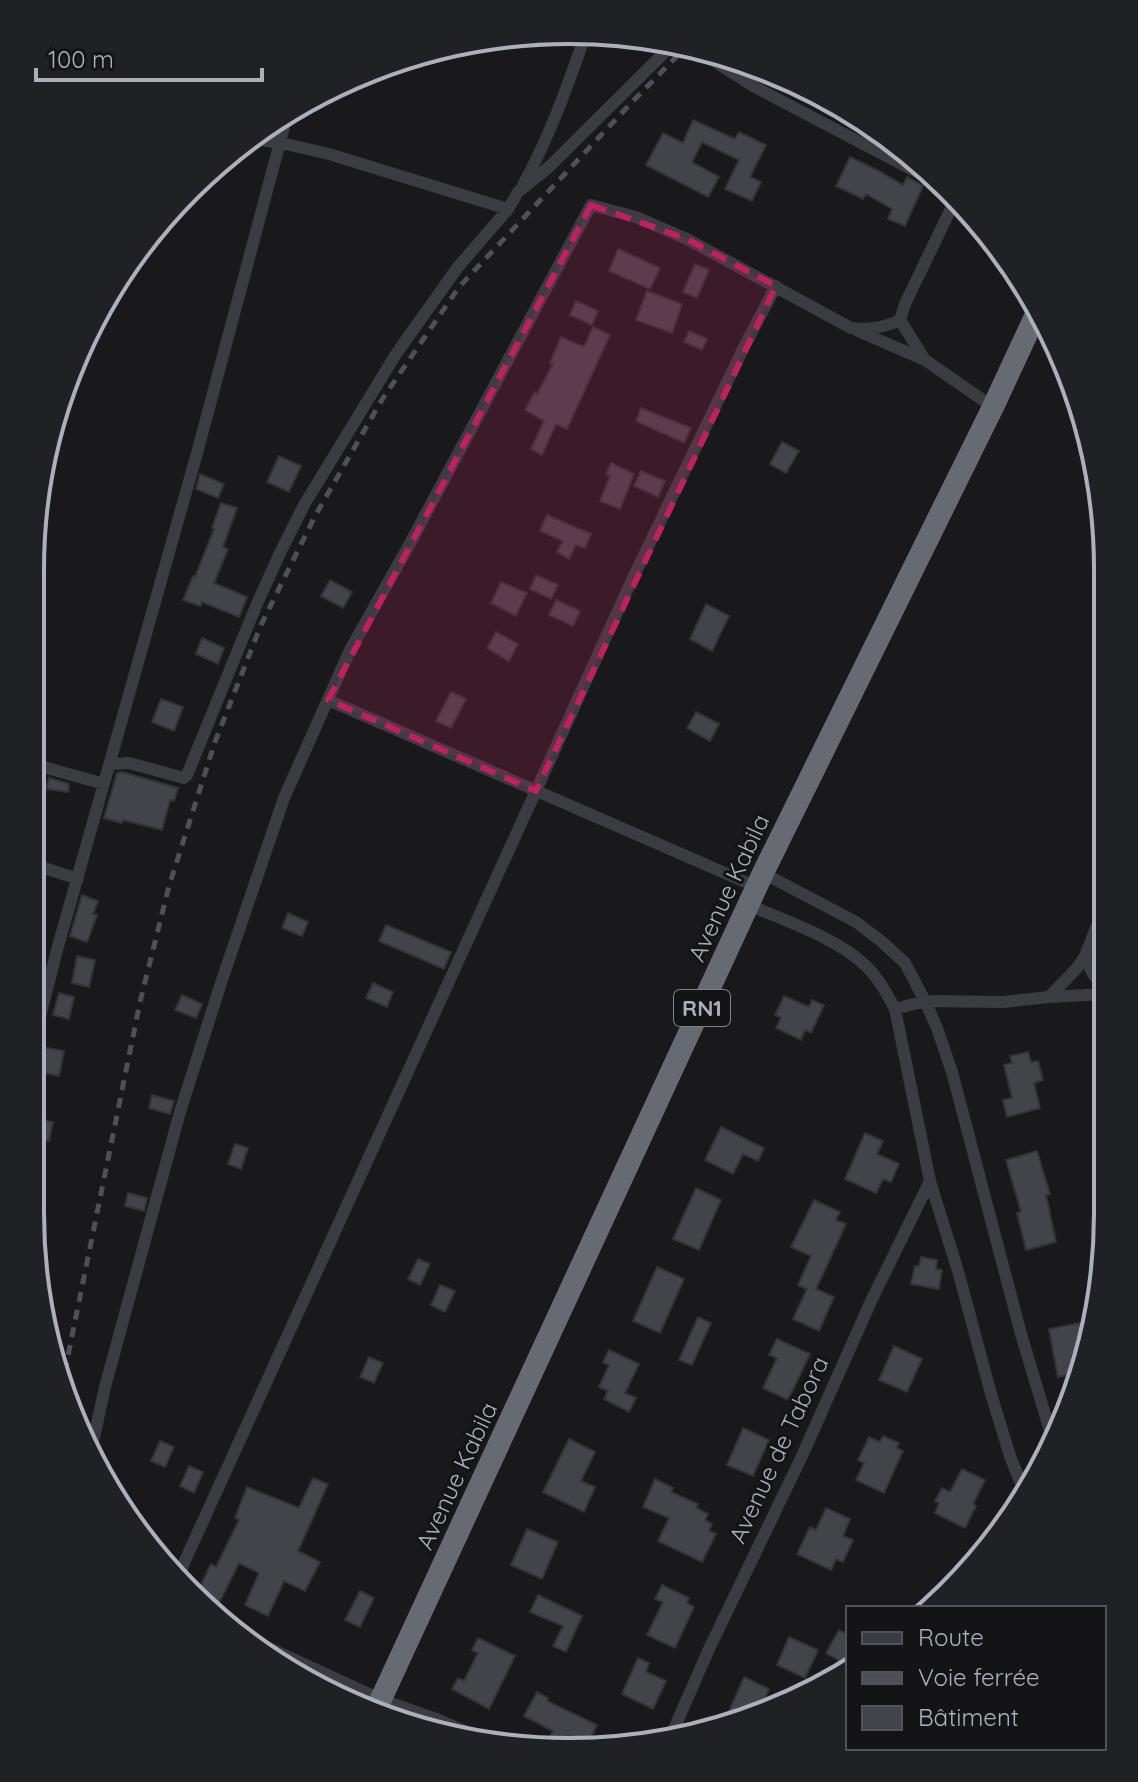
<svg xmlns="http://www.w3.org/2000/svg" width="1138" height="1782" font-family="Quicksand,sans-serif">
<rect width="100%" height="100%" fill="#19191c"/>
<!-- building -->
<path fill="#434449" stroke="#333338" stroke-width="2" d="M745 60 773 73 781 76 773 87 742 65Z
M693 120 735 139 739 132 766 145 750 177 761 182 752 201 725 189 739 160 702 142 692 162 719 177 708 197 646 165 663 133 683 143Z
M850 157 877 170 903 185 907 177 923 186 905 226 888 219 892 209 866 194 863 199 836 186Z
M618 249 660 268 650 289 609 271Z
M695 264 709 270 697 298 683 292Z
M647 291 682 304 672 333 636 320Z
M576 301 598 311 592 325 570 315Z
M593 327 610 335 567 429 556 424 542 455 531 449 544 421 525 410 535 392 537 394 553 364 550 363 561 337 584 347Z
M689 331 707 339 702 350 684 342Z
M641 408 691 428 684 443 636 421Z
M782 442 799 451 786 473 770 464Z
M279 456 301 466 289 492 267 482Z
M611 463 634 474 620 509 600 501 610 476 606 474Z
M641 471 665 481 658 497 634 486Z
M200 474 224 484 218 498 196 489Z
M221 503 237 508 223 547 228 549 214 583 247 597 239 617 202 602 200 606 183 600 193 576 195 577 214 529 212 528Z
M547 515 591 534 585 548 576 545 569 559 557 552 563 541 540 531Z
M536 575 558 585 551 599 530 589Z
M330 580 352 592 343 608 321 596Z
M501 582 527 593 516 616 491 603Z
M556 600 580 611 573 626 549 615Z
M706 604 729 616 712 651 690 639Z
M496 632 518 644 509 661 487 648Z
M202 638 224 648 218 664 196 654Z
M451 692 466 699 451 728 436 721Z
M161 699 183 707 174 731 152 722Z
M696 712 719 724 710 741 687 728Z
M122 772 178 788 174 801 170 800 162 830 123 820 122 823 104 818 117 773Z
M49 778 69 784 68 792 47 789Z
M33 781 47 784 38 825 33 824Z
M82 895 98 901 93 914 97 915 87 942 70 936Z
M288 913 308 922 302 936 282 928Z
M386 925 451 952 444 969 379 941Z
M77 956 95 960 89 987 72 983Z
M373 983 393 992 387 1007 366 998Z
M59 993 74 997 69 1019 53 1015Z
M182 995 202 1004 196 1018 175 1010Z
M784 996 809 1007 812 1000 824 1005 811 1033 805 1030 801 1040 776 1028 781 1018 775 1015Z
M42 1047 64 1051 59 1076 31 1070 33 1061 38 1058Z
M1028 1052 1031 1062 1038 1061 1043 1080 1034 1083 1040 1108 1007 1117 1003 1100 1012 1098 1004 1065 1012 1063 1010 1056Z
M152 1095 174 1101 170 1114 149 1108Z
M31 1118 53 1122 49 1141 30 1138Z
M721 1127 764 1148 758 1161 743 1154 733 1174 705 1160Z
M865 1133 883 1141 877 1154 899 1164 891 1182 883 1179 876 1193 845 1179Z
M235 1144 248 1148 241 1169 228 1164Z
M1037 1151 1050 1194 1046 1195 1056 1242 1026 1250 1017 1213 1021 1212 1006 1160Z
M696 1188 721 1200 699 1250 673 1239Z
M128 1193 147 1198 144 1211 125 1206Z
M814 1200 840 1212 836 1220 846 1224 816 1289 834 1297 819 1331 793 1319 807 1289 798 1285 811 1256 791 1247Z
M921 1257 937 1260 936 1269 942 1270 939 1289 911 1284 915 1266H919Z
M418 1259 430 1264 420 1285 408 1279Z
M657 1267 684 1279 660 1333 633 1321Z
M440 1285 455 1291 445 1312 431 1305Z
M698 1317 711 1323 692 1365 679 1360Z
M1080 1323 1085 1350 1080 1372 1058 1377 1049 1329Z
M777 1339 810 1354 788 1400 763 1388 777 1358 769 1355Z
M894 1346 922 1359 907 1392 879 1380Z
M609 1350 639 1364 625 1393 636 1398 629 1412 604 1399 608 1391 599 1387 609 1365 603 1362Z
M369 1357 383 1363 374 1383 360 1377Z
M743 1428 769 1440 753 1476 727 1465Z
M883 1436 899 1443 897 1448 903 1451 884 1493 856 1480 864 1463 858 1460 869 1437 880 1442Z
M569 1439 595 1452 581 1481 595 1487 584 1512 543 1492Z
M160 1441 174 1447 165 1467 151 1461Z
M189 1466 203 1472 194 1493 180 1486Z
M962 1469 985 1480 973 1504 976 1506 965 1528 935 1513 939 1503 935 1501 942 1488 950 1492Z
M313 1478 328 1484 298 1551 320 1562 305 1591 284 1581 268 1616 245 1605 259 1573 239 1563 218 1605 199 1596 197 1593 211 1564 216 1567 239 1520 235 1518 247 1487 299 1508Z
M655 1479 673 1488 671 1492 698 1504 696 1508 708 1514 705 1520 712 1524 709 1531 716 1534 702 1562 658 1541 669 1518 643 1507Z
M826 1508 850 1519 843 1536 853 1540 843 1562 836 1559 831 1570 797 1554 810 1527 816 1530Z
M527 1529 558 1542 542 1579 511 1565Z
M662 1585 689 1598 687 1603 694 1607 675 1648 647 1635 663 1602 655 1599Z
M360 1591 374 1598 360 1627 345 1620Z
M538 1595 582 1616 566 1652 553 1646 563 1626 530 1612Z
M839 1630 848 1635V1653L842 1662 826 1653Z
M789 1637 818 1650 805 1678 777 1665Z
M478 1638 515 1656 489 1709 452 1689 458 1678 464 1681 478 1653 472 1650Z
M638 1658 649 1663 646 1672 666 1681 653 1709 622 1694Z
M744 1677 769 1689 759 1711 738 1720 727 1716Z
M537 1692 548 1698 547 1701 597 1725 587 1746 569 1747 549 1738 553 1731 524 1716Z"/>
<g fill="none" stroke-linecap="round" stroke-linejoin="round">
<!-- street -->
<path stroke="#3a3c41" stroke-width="12" d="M692 47 753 86 947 188
M246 138 281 143 329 154 508 209
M523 185C550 136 568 85 586 33
M900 320 925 360 993 407
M858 331 925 360
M328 700 757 887
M33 764 104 784
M110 764 129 763 184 778 187 775 256 606 280 553 304 505 396 354 458 267 508 209 518 192 549 167 674 43
M32 864 78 879
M763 873 856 922 881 941 905 963 925 1001 937 1028 952 1072 1021 1334 1053 1441
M749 905C785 921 840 939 867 967 879 979 887 994 895 1009L930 1181 958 1271 991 1394 1010 1456 1023 1489
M1085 956 1093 974 1105 990
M1049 997 1077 968 1085 956 1105 905
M895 1009 925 1001 1003 1002 1049 997 1105 994
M31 1052 57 950 197 453 288 112
M91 1451 105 1387 180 1112 221 983 284 798 350 650 408 547 591 205 636 217 687 239 851 328C869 330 884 328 900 320L905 304 956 198
M180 1576 183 1565 632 580 744 347 776 286
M232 1631 382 1700 439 1720 490 1742
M396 1723 403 1709
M670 1738 709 1649 802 1456 872 1299 930 1181"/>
<!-- highway -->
<path stroke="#666a72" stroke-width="22" d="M375 1712 763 873 993 407 1039 308"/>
<!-- rail -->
<path stroke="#4d5056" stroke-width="5" stroke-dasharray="10 8" stroke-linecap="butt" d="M61 1390 140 1002 169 886 215 742 261 625 315 516 383 398 459 287 633 101 687 46"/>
</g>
<!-- marked area -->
<path fill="#c12060" fill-opacity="0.2" stroke="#c12060" stroke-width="6" stroke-dasharray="16 10" stroke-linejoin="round" d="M591 205 687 239 776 286 536 791 328 700Z"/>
<g text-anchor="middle" stroke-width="6" stroke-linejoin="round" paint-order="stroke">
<!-- shield labels -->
<rect fill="#141417" stroke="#7e828a" stroke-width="2" x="674" y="990" width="56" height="36" rx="6"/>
<g font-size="22" font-weight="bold" fill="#abb1bc">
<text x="702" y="1016">RN1</text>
</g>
<!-- street labels -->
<g font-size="24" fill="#abb1bc" stroke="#141417">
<text transform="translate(729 888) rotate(-65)" y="8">Avenue Kabila</text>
<text transform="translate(779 1450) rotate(-65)" y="8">Avenue de Tabora</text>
<text transform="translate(457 1476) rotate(-65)" y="8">Avenue Kabila</text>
</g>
</g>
<!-- crop -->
<path d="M0 0H1138V1782H0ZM569 44H569A525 525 0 0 1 1094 569V1213A525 525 0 0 1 569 1738H569A525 525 0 0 1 44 1213V569A525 525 0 0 1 569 44Z" fill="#202124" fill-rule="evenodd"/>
<path fill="none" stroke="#abb1bc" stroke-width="4" d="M569 44H569A525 525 0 0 1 1094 569V1213A525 525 0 0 1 569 1738H569A525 525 0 0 1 44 1213V569A525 525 0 0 1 569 44Z"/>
<!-- legend -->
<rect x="846" y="1606" width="260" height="144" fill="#141417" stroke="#505359" stroke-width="2"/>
<rect x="862" y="1632" width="40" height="12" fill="#3a3c41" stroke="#505359" stroke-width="2"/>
<text x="918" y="1646" font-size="24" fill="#abb1bc">Route</text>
<rect x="862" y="1672" width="40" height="12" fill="#4d5056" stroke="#505359" stroke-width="2"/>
<text x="918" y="1686" font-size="24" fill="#abb1bc">Voie ferrée</text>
<rect x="862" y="1706" width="40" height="24" fill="#434449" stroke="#505359" stroke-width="2"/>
<text x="918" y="1726" font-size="24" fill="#abb1bc">Bâtiment</text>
<!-- scale -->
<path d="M36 68v12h226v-12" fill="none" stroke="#abb1bc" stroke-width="4"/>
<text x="48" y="68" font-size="24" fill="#abb1bc" stroke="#141417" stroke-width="6" paint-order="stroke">100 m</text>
</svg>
